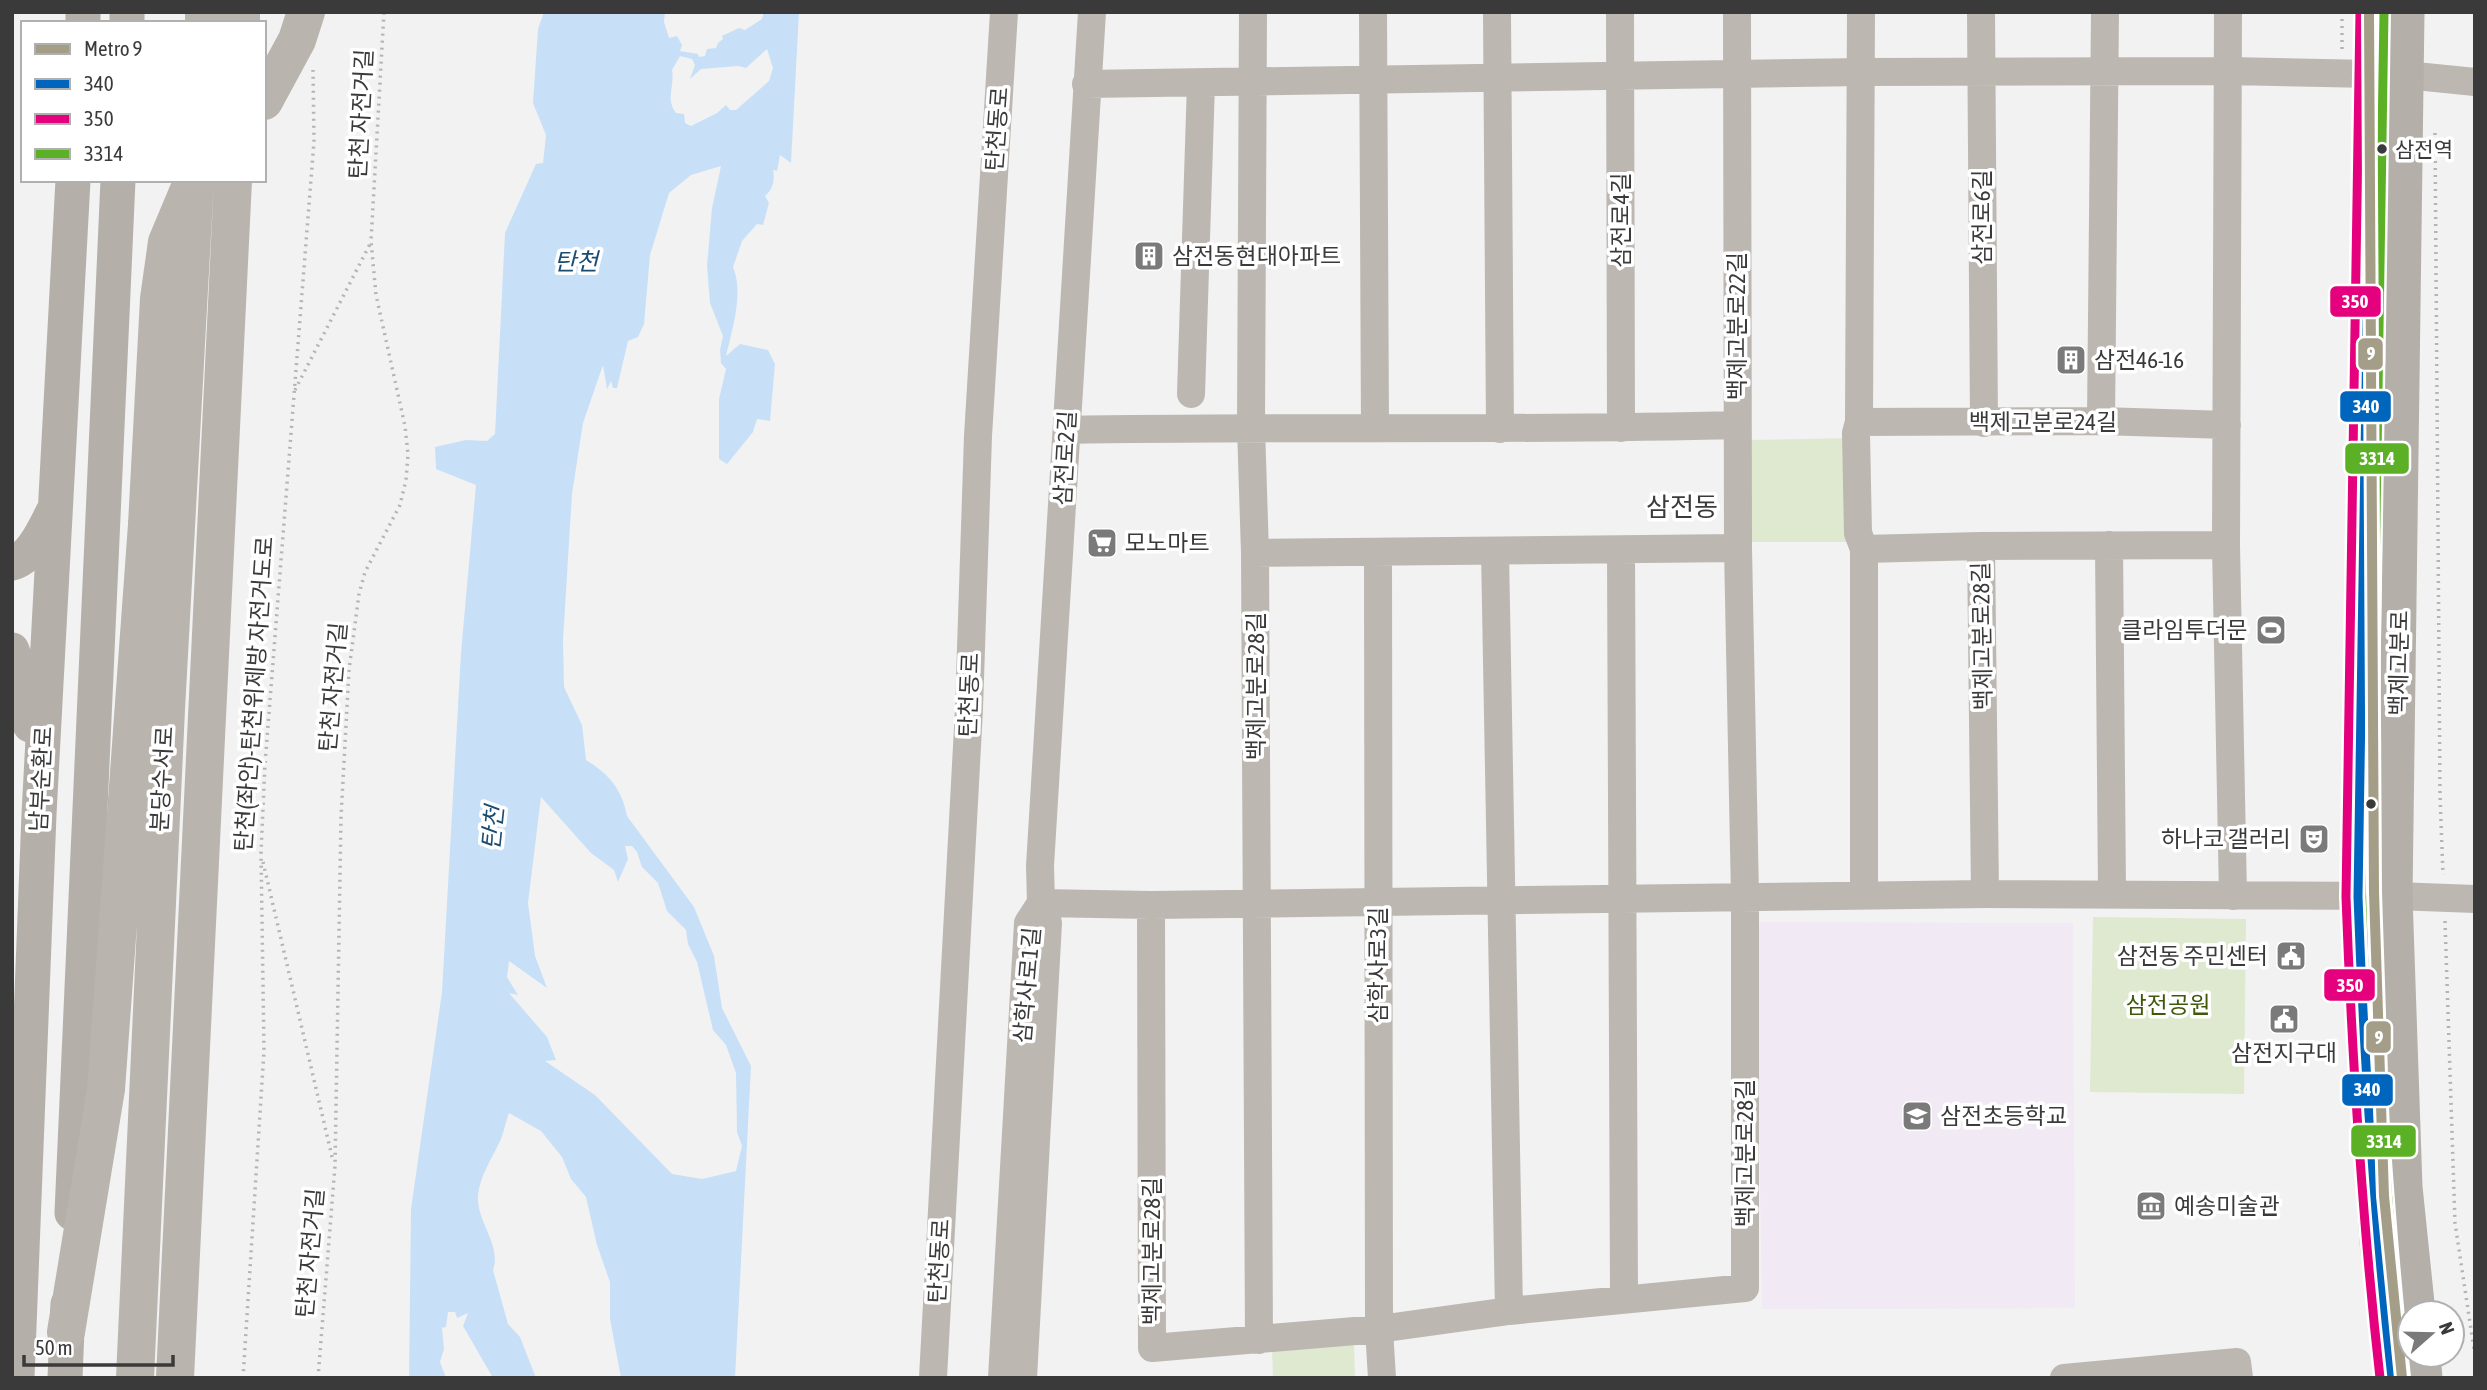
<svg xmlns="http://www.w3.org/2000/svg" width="2487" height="1390" font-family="'Asap Condensed','Noto Sans KR',sans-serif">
<rect width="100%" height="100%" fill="#f2f2f2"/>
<!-- education -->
<path fill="#f1e9f4" d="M1756 922 2073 923 2075 1308 1762 1309Z"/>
<!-- green -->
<path fill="#dee9d0" d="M1855 438 1856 542H1751L1746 440Z
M2093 917 2246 919 2244 1094 2090 1092Z
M1354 1345 1355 1378H1273L1272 1348Z"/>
<!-- water -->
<path fill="#c7e0f8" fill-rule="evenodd" d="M544 12H665L664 22 669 38 677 36 682 45 680 51 698 54 699 57 705 56 707 49 716 48 718 43 723 39 722 36 739 28 745 30 762 19 764 12H799L791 163 780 155 777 171 773 170C775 180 773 189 765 196L769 203 763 225 757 224 742 241 733 267C744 293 732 330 726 356L740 344 768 350 775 364 770 421 757 419 753 432 727 464 719 459V399L726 369 721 363 720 350 723 336 710 303 707 266 712 208 721 166 691 175 669 193 650 255 644 324 638 337 628 341 617 388H613L611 381 607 389 603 365 583 423 572 494 563 640 564 687 582 725 586 760C609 774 622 789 627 816L694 907 714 956 722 1008 751 1066 735 1378H621L610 1319V1282L597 1245 586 1197 571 1179 562 1157 541 1131 509 1113C506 1121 504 1131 501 1139 493 1157 480 1175 478 1195 476 1221 502 1245 493 1270L508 1324 520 1337 536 1378H493L463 1326 468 1313 457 1318 455 1312H448L446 1327 442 1328 444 1349 440 1362 446 1378H409L411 1209 442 992 461 653 476 485 436 469 435 447 466 440 487 441 495 434 505 233 536 164 543 163 546 135 533 103 538 29ZM767 49 773 68 769 81 736 110H730L726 105 717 113 691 126 685 123 684 114 676 113C665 98 675 87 672 70L680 56 692 59 695 65 690 79 701 69 738 66 746 68ZM541 797 591 853 614 870 618 882 628 859 625 846H632L637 852 642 867 658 883 667 911 686 930 688 944 697 962 713 1030 726 1045 736 1073 737 1132 742 1146 736 1171 702 1179 672 1174 595 1095 545 1061 556 1060 547 1037 509 993 518 995 507 977 509 961 547 988 535 956 528 903Z"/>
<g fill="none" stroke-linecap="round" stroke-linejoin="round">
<!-- path -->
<path stroke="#b6b3b0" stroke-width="3.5" stroke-dasharray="2 5" stroke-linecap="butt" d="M2342 12V49
M2435 133 2440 795 2443 875
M295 390 370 244
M263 862 333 1161
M2445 921 2455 1223 2475 1356
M243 1378 264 1051 261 853 265 764 314 141 313 70
M318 1378 335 1166 341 817 349 670 359 594 365 572 400 505 406 480 408 454 405 426 376 295 371 241 384 12"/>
<!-- minor -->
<path stroke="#bcb7b1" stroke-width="28" d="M1253 12 1251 427 1255 553 1259 1340
M1373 12 1375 428
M1497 12 1500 429
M1620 12 1621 428
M1861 12 1859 422 1856 433 1858 533 1864 549V895
M1981 12 1984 423
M2228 12 2226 545 2233 896
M2406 75 2475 82
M1086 84 1862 72 2230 71 2371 74
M1191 394 1201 83
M2101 421 2105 12
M1859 422 2101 421 2227 425
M1067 430C1290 426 1514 431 1737 425
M2109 545 2112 893
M1981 546 1985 894
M1864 549 1981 546 2226 545
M1621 550 1624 1299
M1378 552 1379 1329 1382 1378
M1495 552 1509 1311
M1255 553 1738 548
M1041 903 1151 905 1985 894 2395 896 2475 899
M1151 905 1152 1348 1379 1329 1509 1311 1745 1288V897L1738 548 1737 12
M933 1378 969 709 978 436 1004 12
M1002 1378 1028 923 1041 903
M1023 1378 1048 923 1041 903 1040 866 1092 12
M2064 1378 2237 1362 2239 1378"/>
<!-- major -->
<path stroke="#b4afa8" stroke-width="35" d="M2372 12 2358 897 2363 1025 2377 1242 2392 1378
M2407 12 2395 896 2405 1187 2418 1313
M83 23V12
M127 23V12
M12 563C32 558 44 529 53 512
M12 650 25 689 30 725
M72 1213 118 180
M2423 1355 2425 1378
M17 1378 39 814 73 180
M65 1378 68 1304"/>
<!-- highway -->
<path stroke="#b9b4ad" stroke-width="38" d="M204 23V12
M241 23V12
M264 101 297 40 306 12
M66 1332 106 1089 147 525
M135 1378 166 709 195 180
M175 1378 233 180"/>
<!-- highway-bridge -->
<path stroke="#b9b4ad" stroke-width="38" d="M147 525 159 299 167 242 188 192 196 180"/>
<!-- bus-1 casing -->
<g stroke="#fff" stroke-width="14">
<path id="bus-1" d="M2372 12 2358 897C2364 1058 2374 1218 2392 1378"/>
</g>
<!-- bus-2 casing -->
<g stroke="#fff" stroke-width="14">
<path id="bus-2" d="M2360 12 2346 897C2352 1058 2362 1218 2380 1378"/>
</g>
<!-- bus-3 casing -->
<g stroke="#fff" stroke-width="14">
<path id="bus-3" d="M2384 12 2370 897C2377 1057 2387 1217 2404 1377"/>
</g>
<!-- bus-1 -->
<use href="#bus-1" stroke="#0065bd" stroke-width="9"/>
<!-- bus-2 -->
<use href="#bus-2" stroke="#e5007d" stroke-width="9"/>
<!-- bus-3 -->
<use href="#bus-3" stroke="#5bb025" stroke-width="9"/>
<!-- metro-1 casing -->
<g stroke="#fff" stroke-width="16">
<path id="metro-1" d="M2369 12 2374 892 2384 1196 2402 1378"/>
</g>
<!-- metro-1 -->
<use href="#metro-1" stroke="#a49d87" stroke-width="10"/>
</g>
<!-- icons -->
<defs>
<g id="building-square" transform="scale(1.575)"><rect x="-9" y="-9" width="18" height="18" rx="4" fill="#7a7a7a" stroke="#fff"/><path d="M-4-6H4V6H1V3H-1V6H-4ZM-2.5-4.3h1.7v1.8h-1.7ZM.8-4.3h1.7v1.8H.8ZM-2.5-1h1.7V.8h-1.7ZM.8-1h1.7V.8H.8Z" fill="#fff"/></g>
<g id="supermarket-square" transform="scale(1.575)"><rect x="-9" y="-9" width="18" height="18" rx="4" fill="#7a7a7a" stroke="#fff"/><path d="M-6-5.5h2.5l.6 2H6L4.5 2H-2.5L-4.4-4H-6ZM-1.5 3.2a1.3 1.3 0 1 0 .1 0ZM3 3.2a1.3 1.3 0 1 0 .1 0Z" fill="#fff"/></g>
<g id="stadium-square" transform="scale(1.575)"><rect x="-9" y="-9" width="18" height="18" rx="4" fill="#7a7a7a" stroke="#fff"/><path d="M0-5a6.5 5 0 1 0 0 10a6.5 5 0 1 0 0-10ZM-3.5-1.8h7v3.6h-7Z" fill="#fff"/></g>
<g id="theatre-square" transform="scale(1.575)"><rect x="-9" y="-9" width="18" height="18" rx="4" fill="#7a7a7a" stroke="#fff"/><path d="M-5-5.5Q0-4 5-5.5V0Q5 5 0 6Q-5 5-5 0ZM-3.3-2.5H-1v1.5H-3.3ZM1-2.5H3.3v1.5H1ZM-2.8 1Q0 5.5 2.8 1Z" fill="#fff"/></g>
<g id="civic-square" transform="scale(1.575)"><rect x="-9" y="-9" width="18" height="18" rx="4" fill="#7a7a7a" stroke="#fff"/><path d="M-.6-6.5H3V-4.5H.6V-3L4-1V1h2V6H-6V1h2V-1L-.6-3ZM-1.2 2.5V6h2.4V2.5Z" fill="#fff"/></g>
<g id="school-square" transform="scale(1.575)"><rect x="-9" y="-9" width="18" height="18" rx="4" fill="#7a7a7a" stroke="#fff"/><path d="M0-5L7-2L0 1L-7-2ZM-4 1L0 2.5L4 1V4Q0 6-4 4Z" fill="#fff"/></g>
<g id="museum-square" transform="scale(1.575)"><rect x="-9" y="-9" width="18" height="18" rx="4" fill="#7a7a7a" stroke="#fff"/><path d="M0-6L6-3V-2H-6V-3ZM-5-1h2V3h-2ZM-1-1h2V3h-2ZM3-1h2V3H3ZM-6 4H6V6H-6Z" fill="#fff"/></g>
</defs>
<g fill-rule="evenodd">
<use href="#building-square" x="1149" y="256"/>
<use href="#building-square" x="2071" y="360"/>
<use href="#supermarket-square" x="1102" y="543"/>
<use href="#stadium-square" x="2271" y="630"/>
<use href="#theatre-square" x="2314" y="839"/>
<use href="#civic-square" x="2291" y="956"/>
<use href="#civic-square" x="2284" y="1019"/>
<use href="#school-square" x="1917" y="1116"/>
<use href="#museum-square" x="2151" y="1206"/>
</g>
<!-- markers -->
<g fill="#3a3a3a" stroke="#fff" stroke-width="2.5">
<circle cx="2382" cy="149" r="6"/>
<circle cx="2371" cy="804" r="6"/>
</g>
<g text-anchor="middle" stroke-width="7" stroke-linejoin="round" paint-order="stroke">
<!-- bus labels -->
<g font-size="21" fill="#3a3a3a" stroke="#fff" text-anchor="start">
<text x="2395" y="157">삼전역</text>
</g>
<!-- street labels -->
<g font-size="23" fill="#3a3a3a" stroke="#fff">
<text transform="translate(361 114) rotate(-87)" y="8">탄천 자전거길</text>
<text transform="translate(997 129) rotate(-86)" y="8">탄천동로</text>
<text transform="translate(1982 217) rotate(-90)" y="8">삼전로6길</text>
<text transform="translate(1621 220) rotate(-90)" y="8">삼전로4길</text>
<text transform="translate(1737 326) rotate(-90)" y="8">백제고분로22길</text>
<text x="2043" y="430">백제고분로24길</text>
<text transform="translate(1065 458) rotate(-87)" y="8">삼전로2길</text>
<text transform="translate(1982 636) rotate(-91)" y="8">백제고분로28길</text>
<text transform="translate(2399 663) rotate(-89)" y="8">백제고분로</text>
<text transform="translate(1256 686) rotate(-90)" y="8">백제고분로28길</text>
<text transform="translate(333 687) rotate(-85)" y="8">탄천 자전거길</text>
<text transform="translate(254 694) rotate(-86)" y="8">탄천(좌안)-탄천위제방 자전거도로</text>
<text transform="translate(969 695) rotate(-88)" y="8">탄천동로</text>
<text transform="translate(41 779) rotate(-87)" y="8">남부순환로</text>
<text transform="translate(162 779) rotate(-87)" y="8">분당수서로</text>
<text transform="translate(1378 965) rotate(-90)" y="8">삼학사로3길</text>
<text transform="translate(1027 985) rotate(-85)" y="8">삼학사로1길</text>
<text transform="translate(1745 1153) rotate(-90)" y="8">백제고분로28길</text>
<text transform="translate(1152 1251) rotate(-90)" y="8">백제고분로28길</text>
<text transform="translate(310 1253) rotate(-85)" y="8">탄천 자전거길</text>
<text transform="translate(939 1261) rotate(-87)" y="8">탄천동로</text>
</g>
<!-- poi labels -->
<g font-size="23" fill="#3a3a3a" stroke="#fff" text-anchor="start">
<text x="1172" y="264">삼전동현대아파트</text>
<text x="2094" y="368">삼전46-16</text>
<text x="1125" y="551">모노마트</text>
<text x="2248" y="638" text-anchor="end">클라임투더문</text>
<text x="2291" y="847" text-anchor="end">하나코 갤러리</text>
<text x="2268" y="964" text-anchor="end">삼전동 주민센터</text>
<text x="2284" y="1061" text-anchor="middle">삼전지구대</text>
<text x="1940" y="1124">삼전초등학교</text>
<text x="2174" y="1214">예송미술관</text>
</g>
<!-- park labels -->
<g font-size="23" fill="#3f5909" stroke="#fff">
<text x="2168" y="1013">삼전공원</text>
</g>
<!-- water labels -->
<g font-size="24" font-style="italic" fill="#194c73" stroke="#fff">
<text x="576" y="270">탄천</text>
<text transform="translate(493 828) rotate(-84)" y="8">탄천</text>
</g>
<!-- quarter labels -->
<g font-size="26" fill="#3a3a3a" stroke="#fff">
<text x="1682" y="516">삼전동</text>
</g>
</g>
<g stroke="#fff" stroke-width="2.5">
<rect x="2329" y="285" width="53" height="33" rx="7" fill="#e5007d"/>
<rect x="2357" y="337" width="27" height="34" rx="7" fill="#a49d87"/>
<rect x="2339" y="390" width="53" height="33" rx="7" fill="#0065bd"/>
<rect x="2344" y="442" width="66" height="33" rx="7" fill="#5bb025"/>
<rect x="2323" y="968" width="53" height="34" rx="7" fill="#e5007d"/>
<rect x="2365" y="1020" width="27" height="34" rx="7" fill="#a49d87"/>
<rect x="2341" y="1073" width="53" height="34" rx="7" fill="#0065bd"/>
<rect x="2350" y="1124" width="67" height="34" rx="7" fill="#5bb025"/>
</g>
<g font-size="19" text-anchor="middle" font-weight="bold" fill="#fff">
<text x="2355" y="308">350</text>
<text x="2371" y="360">9</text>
<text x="2366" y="413">340</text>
<text x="2377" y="465">3314</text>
<text x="2350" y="992">350</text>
<text x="2379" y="1044">9</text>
<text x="2367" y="1096">340</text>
<text x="2384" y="1148">3314</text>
</g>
<!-- border -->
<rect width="2487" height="1390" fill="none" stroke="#3a3a3a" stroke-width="28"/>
<!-- legend -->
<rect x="21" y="21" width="245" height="161" fill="#ffffff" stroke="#b0b0b0" stroke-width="2"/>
<rect x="35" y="44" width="35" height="10" fill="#a49d87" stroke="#b0b0b0" stroke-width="2"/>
<text x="84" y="56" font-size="21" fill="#3a3a3a">Metro 9</text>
<rect x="35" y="79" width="35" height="10" fill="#0065bd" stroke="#b0b0b0" stroke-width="2"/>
<text x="84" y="91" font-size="21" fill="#3a3a3a">340</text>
<rect x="35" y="114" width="35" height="10" fill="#e5007d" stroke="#b0b0b0" stroke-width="2"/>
<text x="84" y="126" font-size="21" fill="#3a3a3a">350</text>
<rect x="35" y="149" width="35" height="10" fill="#5bb025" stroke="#b0b0b0" stroke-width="2"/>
<text x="84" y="161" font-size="21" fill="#3a3a3a">3314</text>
<!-- north arrow -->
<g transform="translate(2431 1334) rotate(70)"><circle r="33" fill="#ffffff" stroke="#b0b0b0" stroke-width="2"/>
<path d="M0-5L12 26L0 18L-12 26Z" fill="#7a7a7a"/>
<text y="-10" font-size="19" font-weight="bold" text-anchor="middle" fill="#3a3a3a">N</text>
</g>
<!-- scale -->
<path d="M24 1355v10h149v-10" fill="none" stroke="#3a3a3a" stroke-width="3.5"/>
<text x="35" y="1355" font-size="21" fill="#3a3a3a" stroke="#ffffff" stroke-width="5" paint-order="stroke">50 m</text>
</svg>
